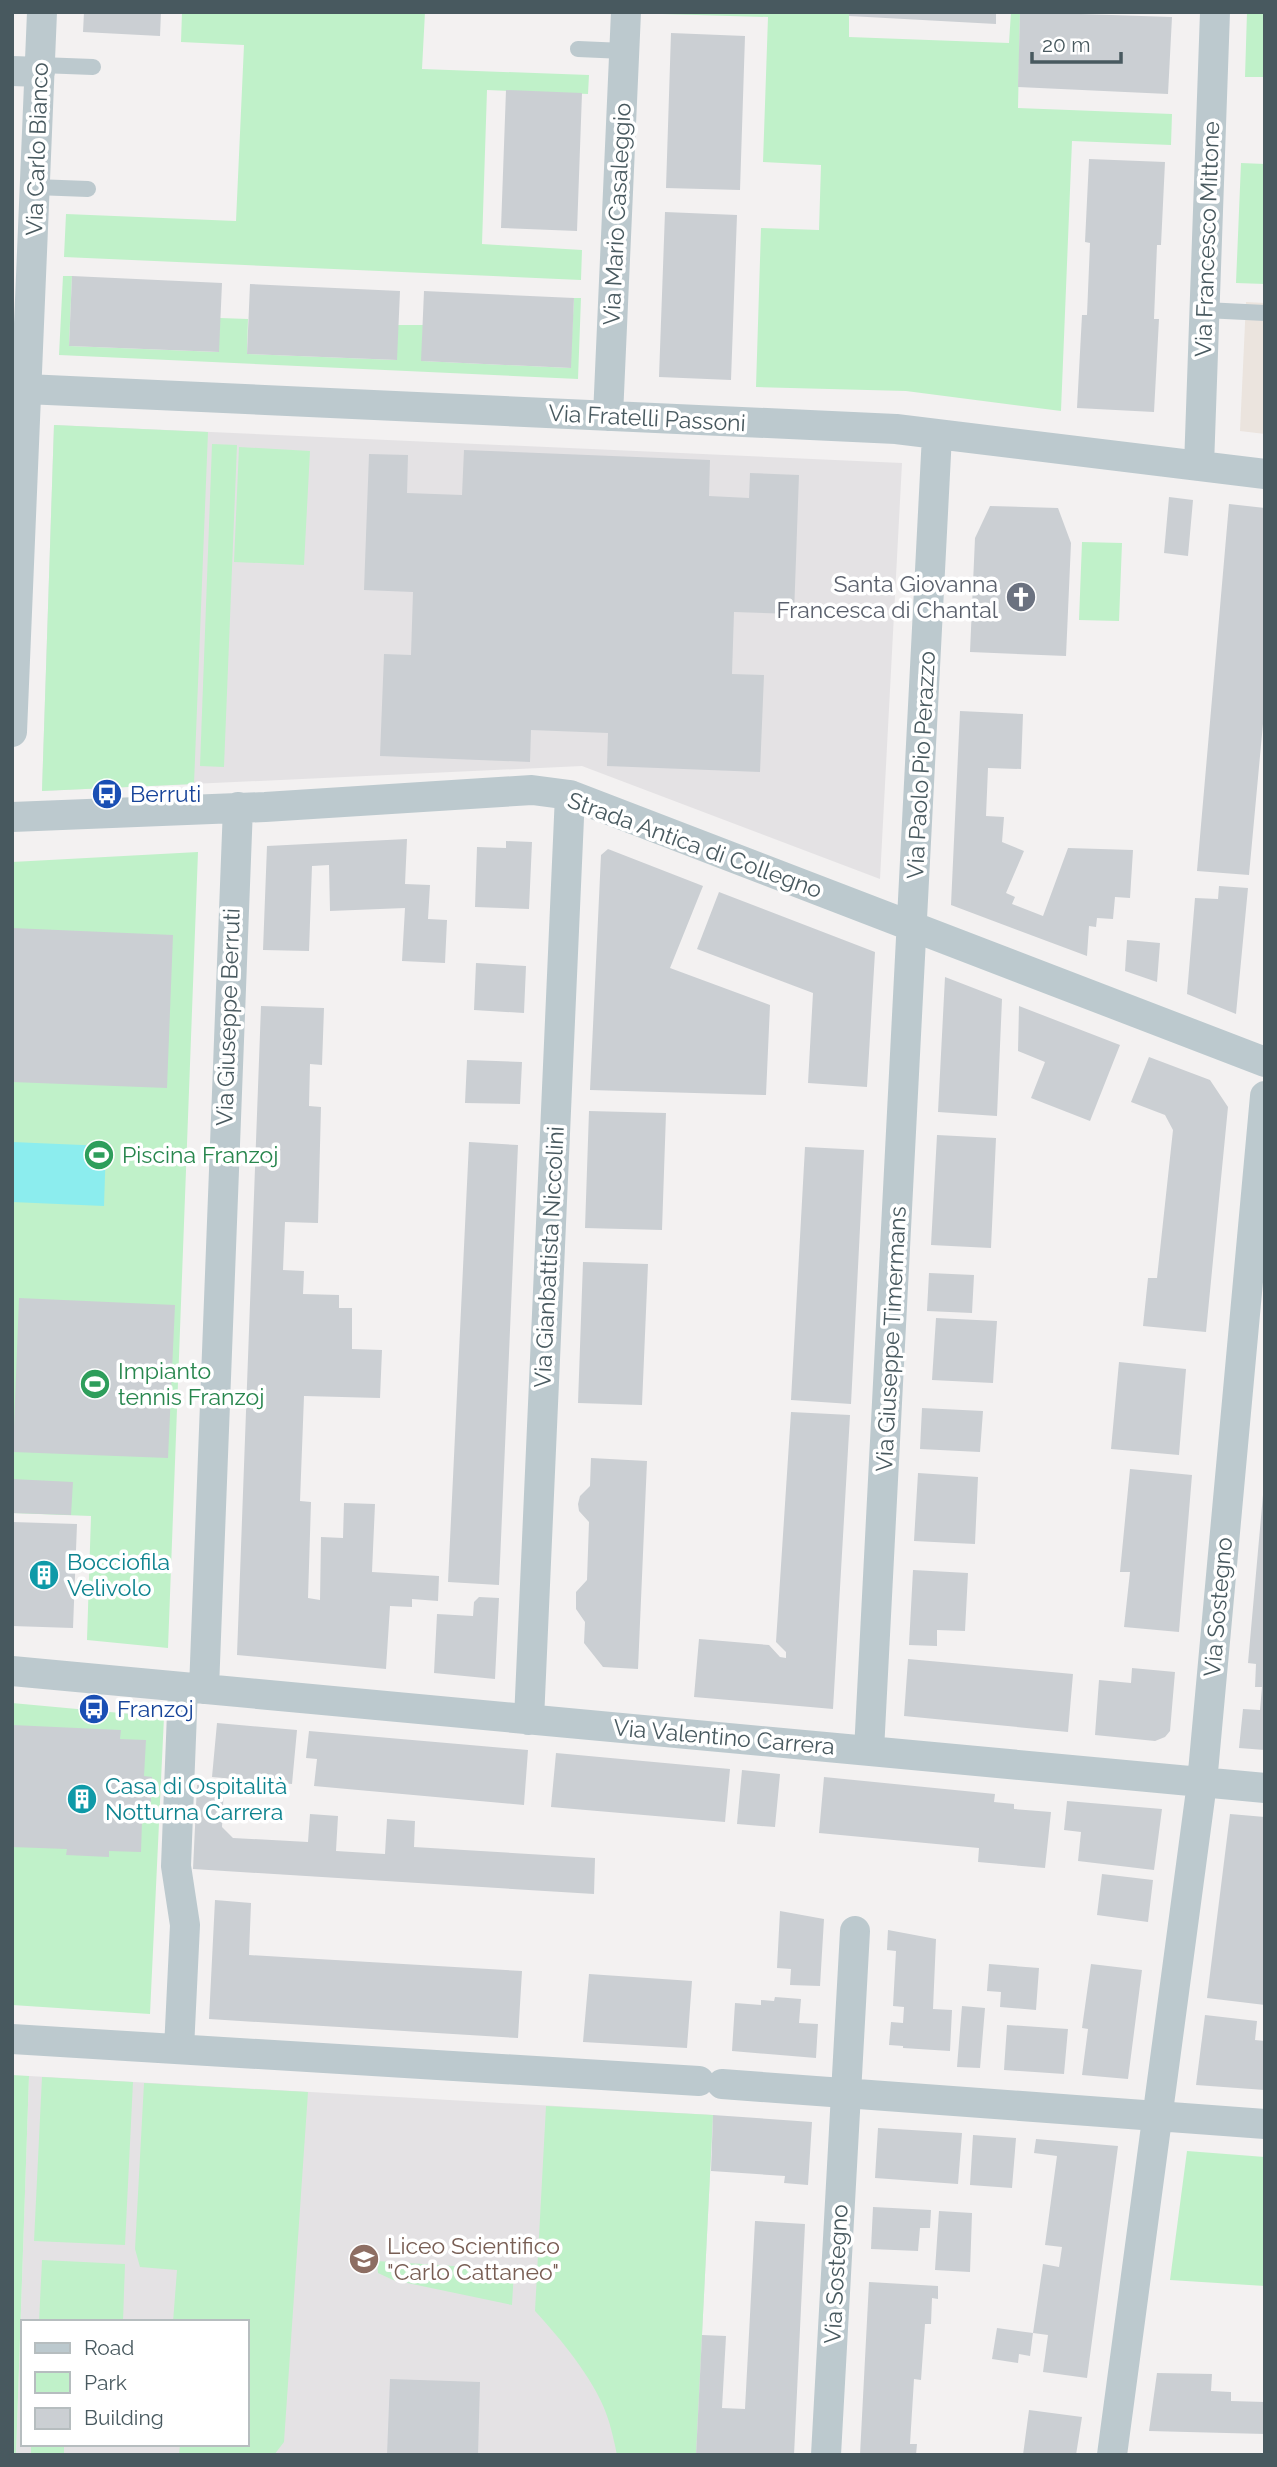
<svg xmlns="http://www.w3.org/2000/svg" width="1277" height="2467" font-family="Raleway,sans-serif">
<rect width="100%" height="100%" fill="#f3f1f1"/>
<!-- commercial -->
<path fill="#ebe4de" d="M1246 302 1265 303V434L1240 431Z"/>
<!-- education -->
<path fill="#e4e2e4" fill-rule="evenodd" d="M54 425 902 463 880 879 582 766 42 791Z
M29 2076 713 2115 696 2455H16ZM23 2322H247V2444H23Z"/>
<!-- green -->
<path fill="#c0f1c9" d="M182 12H425L422 69 589 75 588 94 487 90 482 244 582 250 581 280 64 257 66 214 236 221 244 45 181 42Z
M662 12H849V37L1009 43 1011 12H1020L1018 108 1172 114 1171 145 1072 141 1061 411 906 391 756 387 761 228 819 230 821 165 763 162 768 17 662 14Z
M1247 12 1265 14V77H1245Z
M1241 163 1265 164V284L1236 283Z
M63 276H72L69 346 218 352 220 318 248 319 247 354 396 360 398 325H423L422 361 570 368 574 298H581L578 379 59 355Z
M54 425 208 432 194 784 42 791Z
M212 444 237 445 224 767 200 766Z
M239 447 310 451 304 565 234 562Z
M1082 542 1122 543 1119 621 1079 620Z
M198 852 168 1648 87 1640 91 1516 12 1513V862Z
M12 1703 164 1717 150 2014 12 2005Z
M12 2075 29 2076 16 2455H12Z
M42 2077 133 2082 125 2245 34 2241Z
M144 2083 308 2092 284 2442 274 2455H179L180 2444H247V2418L250 2406 247 2405V2322H173L177 2270 140 2267 135 2249Z
M546 2106 713 2115 696 2455H617C614 2441 611 2426 606 2413 594 2379 559 2337 535 2311Z
M1187 2151 1265 2157V2286L1170 2280Z
M42 2260 125 2264 123 2322H39Z
M377 2261 514 2270 512 2305 393 2280 378 2273Z
M31 2444H64V2455H31Z"/>
<!-- water -->
<path fill="#8cedee" d="M12 1142 106 1146 104 1206 12 1202Z"/>
<!-- building -->
<path fill="#cbcfd3" d="M84 12H161L160 36 83 32Z
M849 12H996V24L849 16Z
M1020 12 1172 17 1168 94 1018 87Z
M671 33 745 36 740 190 666 188Z
M506 90 582 93 577 231 501 228Z
M1089 159 1165 162 1161 245H1157L1154 319H1159L1154 412 1077 408 1082 315H1087L1090 243 1085 242Z
M665 212 737 215 731 380 659 377Z
M72 276 222 283 219 352 69 346Z
M250 284 400 291 397 360 247 354Z
M424 291 574 298 571 368 421 361Z
M464 450 710 460 709 496 749 498 750 473 799 475 794 614 734 612 732 674 764 675 760 772 607 766 608 733 531 730 530 762 380 756 384 654 411 655 413 592 364 590 369 454 408 455 407 493 462 495Z
M1169 497 1193 500 1188 556 1164 553Z
M1229 504 1265 508V702L1249 875 1197 871Z
M990 506 1058 508 1071 543 1066 656 970 652 975 538Z
M960 711 1023 714 1021 769 988 768 986 816 1004 817 1002 842 1024 851 1006 893 1015 897 1012 904 1043 916 1068 848 1133 850 1130 898 1115 897 1113 919 1097 918 1096 927 1089 926 1087 956 951 905Z
M407 839 405 884 430 885 428 919 447 920 445 963 402 961 405 908 330 911 329 865 312 866 309 951 263 950 267 846Z
M506 841 532 842 529 909 475 907 477 847 506 848Z
M608 849 703 886 670 968 770 1005 766 1095 590 1090 601 855Z
M1219 886 1248 888 1236 1014 1187 994 1195 898 1218 899Z
M719 892 875 952 867 1087 808 1083 813 993 697 949Z
M12 928 173 935 167 1088 12 1082Z
M1127 940 1160 943 1157 982 1125 971Z
M476 963 526 966 524 1013 474 1010Z
M945 977 1002 999 997 1116 938 1112Z
M261 1006 324 1008 322 1065 310 1064 309 1106 321 1107 318 1223 285 1222 283 1270 304 1271 303 1294 339 1295V1308H352V1349L382 1350 380 1398 304 1396 300 1501 311 1502 308 1598 320 1600 321 1537 343 1538 344 1503 375 1504 372 1572 439 1576 438 1601 412 1599V1607L390 1606 386 1669 237 1655Z
M1019 1006 1120 1045 1090 1121 1031 1098 1045 1062 1018 1051Z
M1149 1057 1210 1080 1228 1107 1206 1332 1143 1326 1148 1278H1157L1173 1130 1165 1115 1131 1102Z
M467 1060 522 1062 520 1104 465 1103Z
M589 1111 666 1113 662 1230 585 1228Z
M937 1135 996 1138 991 1248 931 1245Z
M469 1142 518 1145 499 1585 448 1582Z
M805 1147 864 1150 851 1404 791 1400Z
M583 1262 648 1264 642 1405 578 1403Z
M929 1273 974 1275 972 1313 927 1311Z
M19 1298 175 1305 168 1458 13 1452Z
M936 1318 997 1321 993 1383 932 1380Z
M1119 1362 1186 1369 1179 1455 1111 1449Z
M922 1408 983 1411 980 1452 920 1449Z
M791 1412 850 1415 833 1709 694 1697 699 1639 769 1645 780 1657 786 1658V1652L776 1642Z
M591 1458 647 1461 638 1669 603 1667 584 1643 585 1622 576 1609V1592L587 1580 589 1522 579 1511 578 1504 580 1496 590 1486Z
M1130 1469 1192 1475 1179 1632 1124 1627 1130 1572H1120Z
M918 1473 978 1477 975 1544 914 1541Z
M12 1479 73 1482 71 1515 12 1513Z
M1263 1495H1265V1750L1239 1748 1243 1709 1260 1710 1262 1687H1255L1256 1664 1248 1663Z
M12 1522 77 1524 73 1628 12 1626Z
M913 1570 968 1573 965 1631 937 1630V1646L909 1645Z
M479 1597 499 1598 495 1679 434 1673 437 1614 473 1616 474 1602Z
M908 1659 1073 1674 1068 1732 904 1716Z
M1132 1668 1175 1672 1170 1731 1165 1737 1155 1741 1095 1735 1099 1680 1131 1683Z
M217 1723 297 1730 292 1784 212 1777Z
M12 1725 121 1730 120 1739 146 1740 144 1776 152 1777 150 1821H142L141 1852 109 1851V1857L66 1855 67 1849 12 1847Z
M309 1731 528 1750 524 1805 314 1786 317 1759 306 1758Z
M556 1753 730 1769 725 1822 551 1807Z
M742 1770 780 1774 775 1827 737 1824Z
M824 1777 995 1794 994 1802 1014 1804V1809L1051 1812 1045 1868 978 1862 979 1848 819 1833Z
M197 1785 224 1786 222 1827 233 1838 308 1842 310 1814 338 1816 336 1851 385 1854 387 1819 415 1821 414 1847 595 1858 594 1894 193 1869Z
M1067 1801 1162 1809 1154 1870 1078 1861 1081 1832 1064 1830Z
M1230 1814 1265 1817V2005L1207 1998Z
M1102 1874 1153 1880 1148 1922 1097 1915Z
M215 1900 251 1903 249 1955 522 1971 518 2038 209 2019Z
M780 1911 824 1919 820 1986 790 1985 791 1969 777 1968Z
M888 1930 936 1939 933 2009 952 2010 950 2051 903 2048V2046L889 2045 891 2022 903 2023 904 2007 893 2006 896 1951 887 1950Z
M989 1964 1039 1968 1036 2010 1000 2007 1001 1992 987 1991Z
M1091 1964 1142 1970 1128 2079 1082 2075 1088 2029 1082 2028Z
M589 1974 692 1981 687 2048 583 2042Z
M775 1997 801 1999 799 2023 818 2024 816 2058 732 2051 735 2003 761 2005V2000L774 2001Z
M962 2006 985 2008 980 2068 957 2067Z
M1205 2015 1257 2021 1255 2040 1265 2041V2090L1196 2085Z
M1007 2025 1068 2029 1064 2074 1004 2070Z
M713 2115 812 2122 808 2185 784 2183 785 2176 711 2171Z
M878 2128 962 2133 958 2184 875 2178Z
M973 2135 1016 2138 1012 2188 970 2185Z
M1036 2139 1118 2146 1087 2378 1043 2372 1048 2335 1033 2333 1043 2264 1059 2267 1062 2247 1045 2245 1057 2156 1034 2153Z
M873 2207 931 2210 930 2228H920L918 2251 871 2249Z
M939 2211 972 2213 970 2272 935 2270Z
M755 2221 805 2224 794 2455H696L702 2335 726 2336 722 2408 745 2409Z
M869 2282 938 2286V2299L932 2298 931 2324H925L921 2380 914 2379 910 2444H917L916 2455H860Z
M997 2328 1033 2333 1030 2356 1019 2354 1018 2363 992 2359Z
M1157 2373 1212 2374 1211 2391 1231 2392V2401L1265 2402V2434L1149 2431Z
M390 2379 480 2382 478 2455H387Z
M1029 2410 1082 2417 1076 2455H1023Z"/>
<g fill="none" stroke-linecap="round" stroke-linejoin="round">
<!-- service -->
<path stroke="#bcc9ce" stroke-width="16" d="M578 49 624 51
M40 65 93 67
M35 187 88 189
M1205 310 1265 313"/>
<!-- minor -->
<path stroke="#bcc9ce" stroke-width="30" d="M12 71 40 72
M26 389 896 429 1265 474
M608 416 626 12
M1199 466 1215 12
M12 732 42 12
M12 817 265 807 532 790 570 795 1265 1062
M12 1671 1265 1788
M204 1689 238 807
M529 1720 570 795
M869 1751 937 435
M12 2039 699 2081
M179 2049 185 1925 176 1866 183 1687
M722 2084 1265 2124
M826 2455 855 1931
M1112 2455 1202 1783 1265 1096"/>
</g>
<!-- icons -->
<defs>
<g id="church-disc" transform="scale(1.575)"><circle r="9.5" fill="#6b7280" stroke="#fff"/><path d="M-1.2-6h2.4v3.5h3.3v2.4h-3.3V6h-2.4V-.1h-3.3v-2.4h3.3Z" fill="#fff"/></g>
<g id="bus-disc" transform="scale(1.575)"><circle r="9.5" fill="#1a4fb4" stroke="#fff"/><path d="M-5-6H5V4H4V6H2V4H-2V6H-4V4H-5ZM-3.5-4V0h7V-4ZM-3.5 1.2v1.5H-2V1.2ZM2 1.2v1.5H3.5V1.2Z" fill="#fff"/></g>
<g id="stadium-disc" transform="scale(1.575)"><circle r="9.5" fill="#2e9e5b" stroke="#fff"/><path d="M0-5a6.5 5 0 1 0 0 10a6.5 5 0 1 0 0-10ZM-3.5-1.8h7v3.6h-7Z" fill="#fff"/></g>
<g id="building-disc" transform="scale(1.575)"><circle r="9.5" fill="#0f9aa8" stroke="#fff"/><path d="M-4-6H4V6H1V3H-1V6H-4ZM-2.5-4.3h1.7v1.8h-1.7ZM.8-4.3h1.7v1.8H.8ZM-2.5-1h1.7V.8h-1.7ZM.8-1h1.7V.8H.8Z" fill="#fff"/></g>
<g id="school-disc" transform="scale(1.575)"><circle r="9.5" fill="#8d6e63" stroke="#fff"/><path d="M0-5L7-2L0 1L-7-2ZM-4 1L0 2.5L4 1V4Q0 6-4 4Z" fill="#fff"/></g>
</defs>
<g fill-rule="evenodd">
<use href="#church-disc" x="1021" y="597"/>
<use href="#bus-disc" x="107" y="794"/>
<use href="#stadium-disc" x="99" y="1155"/>
<use href="#stadium-disc" x="95" y="1384"/>
<use href="#building-disc" x="44" y="1575"/>
<use href="#bus-disc" x="94" y="1709"/>
<use href="#building-disc" x="82" y="1799"/>
<use href="#school-disc" x="364" y="2259"/>
</g>
<g text-anchor="middle" stroke-width="7" stroke-linejoin="round" paint-order="stroke">
<!-- street labels -->
<g font-size="23" fill="#48595f" stroke="#fff">
<text transform="translate(37 149) rotate(-88)" y="8">Via Carlo Bianco</text>
<text transform="translate(617 214) rotate(-87)" y="8">Via Mario Casaleggio</text>
<text transform="translate(1207 239) rotate(-88)" y="8">Via Francesco Mittone</text>
<text transform="translate(647 418) rotate(3)" y="8">Via Fratelli Passoni</text>
<text transform="translate(921 765) rotate(-87)" y="8">Via Paolo Pio Perazzo</text>
<text transform="translate(695 845) rotate(20)" y="8">Strada Antica di Collegno</text>
<text transform="translate(228 1017) rotate(-88)" y="8">Via Giuseppe Berruti</text>
<text transform="translate(549 1257) rotate(-87)" y="8">Via Gianbattista Niccolini</text>
<text transform="translate(891 1339) rotate(-87)" y="8">Via Giuseppe Timermans</text>
<text transform="translate(1218 1607) rotate(-85)" y="8">Via Sostegno</text>
<text transform="translate(724 1737) rotate(5)" y="8">Via Valentino Carrera</text>
<text transform="translate(836 2274) rotate(-87)" y="8">Via Sostegno</text>
</g>
<!-- worship labels -->
<g font-size="23" fill="#5b616d" stroke="#fff" text-anchor="end">
<text x="998" y="592">Santa Giovanna<tspan x="998" dy="26">Francesca di Chantal</tspan></text>
</g>
<!-- transit labels -->
<g font-size="23" fill="#164399" stroke="#fff" text-anchor="start">
<text x="130" y="802">Berruti</text>
<text x="117" y="1717">Franzoj</text>
</g>
<!-- leisure labels -->
<g font-size="23" fill="#27864d" stroke="#fff" text-anchor="start">
<text x="122" y="1163">Piscina Franzoj</text>
<text x="118" y="1379">Impianto<tspan x="118" dy="26">tennis Franzoj</tspan></text>
</g>
<!-- culture labels -->
<g font-size="23" fill="#0d838f" stroke="#fff" text-anchor="start">
<text x="67" y="1570">Bocciofila<tspan x="67" dy="26">Velivolo</tspan></text>
<text x="105" y="1794">Casa di Ospitalità<tspan x="105" dy="26">Notturna Carrera</tspan></text>
</g>
<!-- education labels -->
<g font-size="23" fill="#785e54" stroke="#fff" text-anchor="start">
<text x="387" y="2254">Liceo Scientifico<tspan x="387" dy="26">"Carlo Cattaneo"</tspan></text>
</g>
</g>
<!-- border -->
<rect width="1277" height="2467" fill="none" stroke="#48595f" stroke-width="28"/>
<!-- legend -->
<rect x="21" y="2320" width="228" height="126" fill="#ffffff" stroke="#b6bdbf" stroke-width="2"/>
<rect x="35" y="2343" width="35" height="10" fill="#bcc9ce" stroke="#b6bdbf" stroke-width="2"/>
<text x="84" y="2355" font-size="21" fill="#48595f">Road</text>
<rect x="35" y="2372" width="35" height="21" fill="#c0f1c9" stroke="#b6bdbf" stroke-width="2"/>
<text x="84" y="2390" font-size="21" fill="#48595f">Park</text>
<rect x="35" y="2408" width="35" height="21" fill="#cbcfd3" stroke="#b6bdbf" stroke-width="2"/>
<text x="84" y="2425" font-size="21" fill="#48595f">Building</text>
<!-- scale -->
<path d="M1032 52v10h89v-10" fill="none" stroke="#48595f" stroke-width="3.5"/>
<text x="1042" y="52" font-size="21" fill="#48595f" stroke="#ffffff" stroke-width="5" paint-order="stroke">20 m</text>
</svg>
